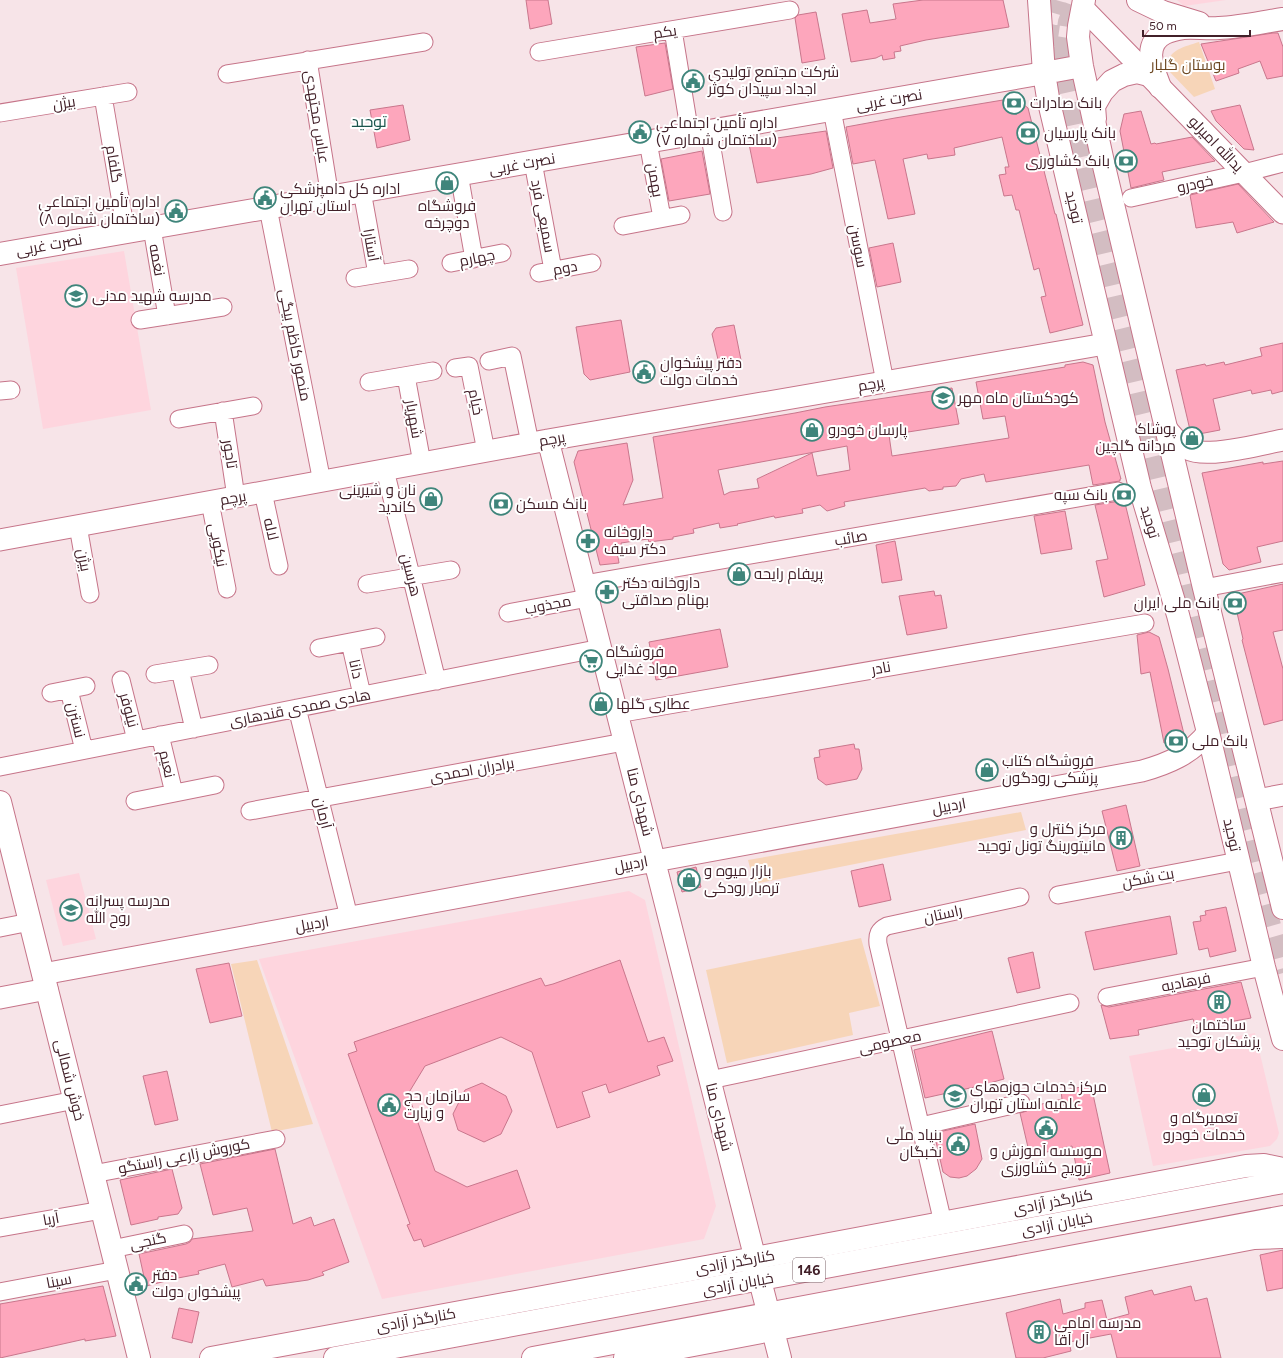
<svg xmlns="http://www.w3.org/2000/svg" width="1283" height="1358" font-family="Figtree,Cairo,sans-serif">
<rect width="100%" height="100%" fill="#f7e4e8"/>
<!-- built -->
<path fill="#fed5de" d="M1177 0H1226L1184 6Z
M124 251 151 410 43 429 16 268Z
M79 873 96 939 63 946 46 880Z
M629 891 645 900 716 1206 704 1239 382 1299 259 959Z
M1255 1033 1279 1133 1277 1139 1270 1146 1153 1166 1129 1056Z"/>
<!-- green -->
<path fill="#f7d5b8" d="M1199 42 1215 89 1194 97 1168 70C1165 50 1184 47 1199 42Z
M1021 812 1026 830 754 884 748 860Z
M861 938 880 1006 849 1013 853 1035 727 1063 706 970Z
M257 960 313 1124 272 1132 231 964Z"/>
<!-- building -->
<path fill="#fda6bc" stroke="#c9768c" fill-rule="evenodd" d="M526 0H548L552 24 530 29Z
M923 0H1003L1009 27 926 40 900 46 901 51 894 52 895 58 883 60 882 55 876 58 851 62 842 14 867 10 870 23 896 19 893 4Z
M816 12 825 59 802 63 795 18 798 15Z
M1273 33H1278L1283 47V76L1267 79 1260 61 1238 69 1239 73 1216 81 1201 44Z
M665 43 673 89 645 96 636 47Z
M1015 98 1028 108 1055 214H1056L1083 325 1050 333 1041 297 1046 296 1039 268 1034 270 1019 210H1016L1012 195 1004 196 999 175 1006 174 1005 167H1009L1002 137 954 148 955 155 928 159 927 154 903 159 915 214 888 219 875 160 853 164 846 127 895 118Z
M403 105 410 140 377 148 370 110Z
M1240 105 1254 150 1244 149 1216 121 1211 111Z
M1141 111 1151 144 1155 143 1156 144 1192 137 1215 161 1162 172 1164 180 1131 188 1120 131 1124 114Z
M826 131 833 168 811 174 757 183 749 144 777 138Z
M702 151 710 194 669 201 661 159Z
M1238 184 1274 222 1237 233 1233 222 1196 228 1190 195Z
M893 243 901 282 877 287 869 248Z
M621 320 630 372 590 380 584 374 576 327Z
M734 325 741 360 738 365 720 368 712 334 716 328Z
M1283 343V391L1272 394 1271 390 1252 394 1251 390 1213 399 1220 430 1199 434 1190 430 1176 370 1205 364 1206 366 1224 362 1225 365 1262 356 1260 348Z
M1083 362 1093 365 1105 422 1121 479H1120V481L1093 485 1089 465 986 482 984 474 961 479 956 486 943 487V489L929 491 925 488 844 502 845 506 827 511 820 505 802 509 803 513 775 518 774 516 737 524 738 525 720 528 719 523 693 529 694 533 673 537V539L649 542 648 539 621 543 623 551H617L619 563 600 565 574 462 578 451 627 443 633 480 623 505 663 498 653 437 795 413 825 407 952 388 959 424 889 435 892 456 1009 438 1005 416 983 419 976 382 1065 367V365ZM847 446 850 470 817 476 812 453 757 479 759 488 730 492 724 495 718 470Z
M1283 461V541L1257 547 1261 562 1229 570 1223 564 1202 473 1263 462V464Z
M1124 499 1145 585 1104 597 1096 561 1108 559 1095 505 1120 501Z
M1065 511 1072 549 1041 554 1034 516Z
M895 541 902 580 882 583 876 545Z
M1283 584V630L1273 632 1283 669V720L1264 725 1242 640 1243 639 1233 595Z
M934 591 935 596 941 595 947 628 907 635 899 596Z
M720 629 728 667 656 680 649 642Z
M1149 632 1159 637 1168 669 1184 734 1180 741 1164 743 1150 672 1141 674 1137 635Z
M854 744 855 749H859L862 769 857 779 826 785 818 779 814 758 820 757 819 750Z
M1126 805 1140 866 1117 871 1102 811Z
M883 864 891 900 859 907 851 871Z
M696 867 701 887 682 892 677 872Z
M1226 907 1236 951 1210 957 1208 948 1199 950 1193 922 1201 921 1200 916 1206 915 1205 911Z
M1170 916 1177 954 1094 970 1085 932Z
M1033 952 1040 988 1017 993 1008 958Z
M620 960 648 1042 664 1037 673 1061 657 1066 660 1075 609 1093 606 1084 582 1092 590 1117 557 1128 532 1052 501 1037 425 1066 408 1094 435 1171 467 1187 517 1170 530 1208 424 1247 421 1239 414 1241 407 1225 410 1224 348 1054 357 1051 354 1042 541 978 545 986 553 984Z
M229 963 242 1016 210 1023 196 969Z
M1241 982 1251 1018 1196 1028 1193 1019 1138 1030 1139 1035 1110 1039 1101 1005 1109 1007Z
M992 1031 1004 1079 979 1086 925 1098 914 1050Z
M167 1071 178 1120 155 1125 143 1076Z
M482 1083 506 1096 512 1111 501 1134 484 1142 458 1130 453 1114 465 1090Z
M1091 1085 1110 1173 1079 1180 1072 1146 1030 1156 1020 1113 1027 1111 1030 1107 1062 1099 1061 1091Z
M975 1124 982 1159 976 1169 967 1176 959 1178 950 1177 943 1172 934 1133Z
M275 1149 293 1224 311 1217 314 1226 334 1219 349 1262 322 1272 324 1275 308 1280 266 1286 263 1279 232 1287 225 1264 198 1271 199 1274 178 1278 146 1286 139 1254 186 1244 190 1242 192 1239 253 1231 247 1208 213 1215 200 1164Z
M172 1169 182 1208 178 1214 158 1217V1219L131 1225 120 1180Z
M1283 1250V1288L1267 1291 1260 1255Z
M103 1286 116 1336 85 1341V1339L0 1358V1304Z
M1191 1286 1195 1301 1207 1298 1221 1358H1117L1111 1334 1069 1342 1071 1351 1043 1358H1016L1006 1313 1060 1299 1063 1314 1085 1308V1303L1102 1300 1107 1320 1129 1314 1125 1297 1152 1290 1154 1295Z
M179 1308 199 1312 192 1343 172 1338Z"/>
<g fill="none" stroke-linecap="round" stroke-linejoin="round">
<!-- trunk-tunnel -->
<path stroke="#d3bdc2" stroke-width="22" stroke-dasharray="22 11" stroke-linecap="butt" d="M1075 6 1069 22 1064 55 1068 87 1083 157 1255 871 1283 973
M1046 45 1049 24 1056 0"/>
<!-- minor casing -->
<g stroke="#c67489" stroke-width="19">
<path id="minor" d="M673 30 690 134
M539 52 790 10
M308 60 330 197
M227 74 424 42
M103 96 126 232
M832 110 885 382
M0 113 128 92
M709 131 723 212
M648 142 662 218
M533 162 553 270
M459 174 474 259
M362 191 377 274
M1131 198 1244 173 1283 163
M268 208 322 482
M623 226 681 215
M152 228 167 316
M451 263 502 253
M539 273 592 263
M355 278 409 269
M140 320 223 307
M489 361 512 356 530 443
M455 368 469 366 486 451
M406 376 422 463
M369 382 433 371
M0 391 11 390
M223 411 236 497
M179 419 253 406
M385 470 437 681
M263 492 279 566
M210 502 227 589
M78 526 90 594
M367 584 451 570
M584 584 1118 491
M1204 588 1283 573
M508 613 588 598
M350 642 362 695
M319 648 376 637
M180 670 194 729
M155 674 209 665
M121 680 136 740
M69 690 84 750
M51 693 86 686
M297 708 349 917
M617 714 1145 623
M160 735 174 793
M0 767 601 648
M135 801 215 785
M250 811 624 742
M1058 895 1238 861
M0 928 30 922
M1107 997 1264 967
M710 1080 1070 1003
M0 1115 75 1100
M921 1126 1021 1103
M93 1174 276 1139
M943 1223 878 944C877 934 879 930 887 926L1020 897
M0 1228 102 1210
M112 1249 184 1234
M0 1292 117 1270"/>
</g>
<!-- tertiary casing -->
<g stroke="#c67489" stroke-width="23">
<path id="tertiary" d="M1083 8 1283 213
M1165 427C1172 435 1178 444 1188 449 1206 459 1261 444 1283 440
M548 440 755 1258
M0 540 548 440 1105 344
M1257 800 1283 795
M43 974 1142 771C1167 764 1192 754 1208 732
M0 998 47 989"/>
</g>
<!-- secondary casing -->
<g stroke="#c67489" stroke-width="24">
<path id="secondary" d="M1138 0 1163 12 1199 23
M1160 87C1153 69 1142 44 1165 33 1171 30 1176 29 1183 28 1195 27 1207 29 1219 28 1241 27 1262 22 1283 19
M0 254 1044 73
M0 802 139 1358
M755 1261 780 1358
M211 1358 755 1258 1246 1166 1264 1165 1283 1169
M625 1358 1254 1238 1283 1237"/>
</g>
<!-- primary casing -->
<g stroke="#c67489" stroke-width="24">
<path id="primary" d="M1039 0 1044 73 1048 98 1140 488 1178 615 1208 732 1264 967 1283 1039
M1084 0 1079 26 1078 37 1082 66 1103 162 1204 588 1283 908
M1044 73 1082 66
M1095 119 1094 106 1102 92 1112 81 1124 75 1137 72 1149 75
M335 1358 1283 1182
M533 1358 1283 1217"/>
</g>
<!-- minor -->
<use href="#minor" stroke="#fff" stroke-width="17"/>
<!-- tertiary -->
<use href="#tertiary" stroke="#fff" stroke-width="21"/>
<!-- secondary -->
<use href="#secondary" stroke="#fff" stroke-width="22"/>
<!-- primary -->
<use href="#primary" stroke="#fff" stroke-width="22"/>
</g>
<!-- icons -->
<defs>
<g id="civic-ring" transform="scale(1.15)"><circle r="9.5" fill="#fff" stroke="#3f857b" stroke-width="1.5"/><path d="M-.6-6.5H3V-4.5H.6V-3L4-1V1h2V6H-6V1h2V-1L-.6-3ZM-1.2 2.5V6h2.4V2.5Z" fill="#3f857b"/></g>
<g id="bank-ring" transform="scale(1.15)"><circle r="9.5" fill="#fff" stroke="#3f857b" stroke-width="1.5"/><path d="M-6-4H6V4H-6ZM0-2.3a2.3 2.3 0 1 0 0 4.6a2.3 2.3 0 1 0 0-4.6Z" fill="#3f857b"/></g>
<g id="shop-ring" transform="scale(1.15)"><circle r="9.5" fill="#fff" stroke="#3f857b" stroke-width="1.5"/><path d="M-5-2.5h2.3a2.7 3.5 0 0 1 5.4 0H5L5.5 6h-11ZM-1.5-2.5h3a1.5 2.3 0 0 0-3 0Z" fill="#3f857b"/></g>
<g id="school-ring" transform="scale(1.15)"><circle r="9.5" fill="#fff" stroke="#3f857b" stroke-width="1.5"/><path d="M0-5L7-2L0 1L-7-2ZM-4 1L0 2.5L4 1V4Q0 6-4 4Z" fill="#3f857b"/></g>
<g id="pharmacy-ring" transform="scale(1.15)"><circle r="9.5" fill="#fff" stroke="#3f857b" stroke-width="1.5"/><path d="M-2-6h4v4h4v4h-4v4h-4v-4h-4v-4h4Z" fill="#3f857b"/></g>
<g id="supermarket-ring" transform="scale(1.15)"><circle r="9.5" fill="#fff" stroke="#3f857b" stroke-width="1.5"/><path d="M-6-5.5h2.5l.6 2H6L4.5 2H-2.5L-4.4-4H-6ZM-1.5 3.2a1.3 1.3 0 1 0 .1 0ZM3 3.2a1.3 1.3 0 1 0 .1 0Z" fill="#3f857b"/></g>
<g id="building-ring" transform="scale(1.15)"><circle r="9.5" fill="#fff" stroke="#3f857b" stroke-width="1.5"/><path d="M-4-6H4V6H1V3H-1V6H-4ZM-2.5-4.3h1.7v1.8h-1.7ZM.8-4.3h1.7v1.8H.8ZM-2.5-1h1.7V.8h-1.7ZM.8-1h1.7V.8H.8Z" fill="#3f857b"/></g>
<g id="university-ring" transform="scale(1.15)"><circle r="9.5" fill="#fff" stroke="#3f857b" stroke-width="1.5"/><path d="M0-5L7-2L0 1L-7-2ZM-4 1L0 2.5L4 1V4Q0 6-4 4Z" fill="#3f857b"/></g>
</defs>
<g fill-rule="evenodd">
<use href="#civic-ring" x="693" y="81"/>
<use href="#bank-ring" x="1014" y="103"/>
<use href="#civic-ring" x="640" y="132"/>
<use href="#bank-ring" x="1028" y="133"/>
<use href="#bank-ring" x="1126" y="161"/>
<use href="#shop-ring" x="447" y="183"/>
<use href="#civic-ring" x="265" y="198"/>
<use href="#civic-ring" x="176" y="211"/>
<use href="#school-ring" x="76" y="296"/>
<use href="#civic-ring" x="644" y="372"/>
<use href="#school-ring" x="943" y="398"/>
<use href="#shop-ring" x="812" y="430"/>
<use href="#shop-ring" x="1192" y="438"/>
<use href="#bank-ring" x="1124" y="495"/>
<use href="#shop-ring" x="431" y="499"/>
<use href="#bank-ring" x="501" y="504"/>
<use href="#pharmacy-ring" x="588" y="541"/>
<use href="#shop-ring" x="739" y="574"/>
<use href="#pharmacy-ring" x="607" y="592"/>
<use href="#bank-ring" x="1235" y="603"/>
<use href="#supermarket-ring" x="591" y="661"/>
<use href="#shop-ring" x="601" y="704"/>
<use href="#bank-ring" x="1176" y="741"/>
<use href="#shop-ring" x="987" y="770"/>
<use href="#building-ring" x="1121" y="838"/>
<use href="#shop-ring" x="689" y="880"/>
<use href="#school-ring" x="71" y="910"/>
<use href="#building-ring" x="1219" y="1002"/>
<use href="#shop-ring" x="1204" y="1095"/>
<use href="#university-ring" x="955" y="1096"/>
<use href="#civic-ring" x="389" y="1105"/>
<use href="#civic-ring" x="1046" y="1128"/>
<use href="#civic-ring" x="958" y="1144"/>
<use href="#civic-ring" x="136" y="1284"/>
<use href="#building-ring" x="1039" y="1332"/>
</g>
<g text-anchor="middle" stroke-width="4" stroke-linejoin="round" paint-order="stroke">
<!-- shield labels -->
<rect fill="#fff" stroke="#7b6369" stroke-width="1" x="793" y="1258" width="32" height="24" rx="3"/>
<g font-size="14" font-weight="bold" fill="#422029">
<text x="809" y="1275">146</text>
</g>
<!-- street labels -->
<g font-size="15" fill="#422029" stroke="#fff">
<text transform="translate(665 32) rotate(-9)" y="5">یکم</text>
<text transform="translate(889 100) rotate(-10)" y="5">نصرت غربی</text>
<text transform="translate(64 103) rotate(-9)" y="5">بیژن</text>
<text transform="translate(317 117) rotate(81)" y="5">عباس مجتهدی</text>
<text transform="translate(1216 144) rotate(46)" y="5">یدالله امیرلو</text>
<text transform="translate(114 164) rotate(81)" y="5">گلفام</text>
<text transform="translate(522 164) rotate(-10)" y="5">نصرت غربی</text>
<text transform="translate(655 180) rotate(80)" y="5">بهمن</text>
<text transform="translate(1195 184) rotate(-12)" y="5">خودرو</text>
<text transform="translate(1074 207) rotate(77)" y="5">توحید</text>
<text transform="translate(543 216) rotate(79)" y="5">سمیعی فرد</text>
<text transform="translate(49 245) rotate(-10)" y="5">نصرت غربی</text>
<text transform="translate(371 245) rotate(80)" y="5">آستارا</text>
<text transform="translate(858 246) rotate(79)" y="5">سوسن</text>
<text transform="translate(477 258) rotate(-11)" y="5">چهارم</text>
<text transform="translate(157 260) rotate(80)" y="5">نغمه</text>
<text transform="translate(565 268) rotate(-11)" y="5">دوم</text>
<text transform="translate(295 345) rotate(79)" y="5">منصور کاظم بیگی</text>
<text transform="translate(871 384) rotate(-10)" y="5">پرچم</text>
<text transform="translate(476 402) rotate(79)" y="5">خیام</text>
<text transform="translate(414 419) rotate(80)" y="5">شهریار</text>
<text transform="translate(552 439) rotate(-10)" y="5">پرچم</text>
<text transform="translate(230 454) rotate(81)" y="5">تاجور</text>
<text transform="translate(233 498) rotate(-10)" y="5">پرچم</text>
<text transform="translate(1150 522) rotate(74)" y="5">توحید</text>
<text transform="translate(271 529) rotate(77)" y="5">لاله</text>
<text transform="translate(851 538) rotate(-10)" y="5">صائب</text>
<text transform="translate(218 545) rotate(79)" y="5">نیکویی</text>
<text transform="translate(84 560) rotate(79)" y="5">بیژن</text>
<text transform="translate(411 575) rotate(76)" y="5">هرسین</text>
<text transform="translate(548 605) rotate(-11)" y="5">مجذوب</text>
<text transform="translate(881 668) rotate(-10)" y="5">نادر</text>
<text transform="translate(356 669) rotate(78)" y="5">دانا</text>
<text transform="translate(300 708) rotate(-11)" y="5">هادی صمدی قندهاری</text>
<text transform="translate(129 710) rotate(75)" y="5">نیلوفر</text>
<text transform="translate(76 720) rotate(76)" y="5">نسترن</text>
<text transform="translate(167 764) rotate(77)" y="5">نعیم</text>
<text transform="translate(472 770) rotate(-10)" y="5">برادران احمدی</text>
<text transform="translate(640 802) rotate(76)" y="5">شهدای منا</text>
<text transform="translate(949 806) rotate(-10)" y="5">اردبیل</text>
<text transform="translate(323 813) rotate(76)" y="5">آرمان</text>
<text transform="translate(1232 835) rotate(77)" y="5">توحید</text>
<text transform="translate(631 864) rotate(-11)" y="5">اردبیل</text>
<text transform="translate(1148 878) rotate(-11)" y="5">بت شکن</text>
<text transform="translate(943 914) rotate(-12)" y="5">راستان</text>
<text transform="translate(312 924) rotate(-10)" y="5">اردبیل</text>
<text transform="translate(1186 982) rotate(-11)" y="5">فرهادیه</text>
<text transform="translate(890 1042) rotate(-12)" y="5">معصومی</text>
<text transform="translate(70 1080) rotate(76)" y="5">خوش شمالی</text>
<text transform="translate(719 1117) rotate(76)" y="5">شهدای منا</text>
<text transform="translate(184 1156) rotate(-11)" y="5">کوروش زارعی راستگو</text>
<text transform="translate(1053 1202) rotate(-11)" y="5">کنارگذر آزادی</text>
<text transform="translate(51 1219) rotate(-10)" y="5">آریا</text>
<text transform="translate(1057 1224) rotate(-11)" y="5">خیابان آزادی</text>
<text transform="translate(148 1241) rotate(-12)" y="5">گنجی</text>
<text transform="translate(735 1262) rotate(-10)" y="5">کنارگذر آزادی</text>
<text transform="translate(59 1281) rotate(-11)" y="5">سینا</text>
<text transform="translate(738 1284) rotate(-10)" y="5">خیابان آزادی</text>
<text transform="translate(416 1320) rotate(-10)" y="5">کنارگذر آزادی</text>
</g>
<!-- park labels -->
<g font-size="15" fill="#6c4721" stroke="#fff">
<text x="1188" y="70">بوستان گلبار</text>
</g>
<!-- poi labels -->
<g font-size="15" fill="#422029" stroke="#fff" text-anchor="start">
<text x="708" y="77">شرکت مجتمع تولیدی<tspan x="708" dy="17">اجداد سپیدان کوثر</tspan></text>
<text x="1030" y="108">بانک صادرات</text>
<text x="656" y="128">اداره تأمین اجتماعی<tspan x="656" dy="17">(ساختمان شماره ۷)</tspan></text>
<text x="1044" y="138">بانک پارسیان</text>
<text x="1110" y="166" text-anchor="end">بانک کشاورزی</text>
<text x="280" y="194">اداره کل دامپزشکی<tspan x="280" dy="17">استان تهران</tspan></text>
<text x="160" y="207" text-anchor="end">اداره تأمین اجتماعی<tspan x="160" dy="17">(ساختمان شماره ۸)</tspan></text>
<text x="447" y="211" text-anchor="middle">فروشگاه<tspan x="447" dy="17">دوچرخه</tspan></text>
<text x="92" y="301">مدرسه شهید مدنی</text>
<text x="660" y="368">دفتر پیشخوان<tspan x="660" dy="17">خدمات دولت</tspan></text>
<text x="958" y="403">کودکستان ماه مهر</text>
<text x="1176" y="434" text-anchor="end">پوشاک<tspan x="1176" dy="17">مردانه گلچین</tspan></text>
<text x="828" y="435">پارسان خودرو</text>
<text x="416" y="495" text-anchor="end">نان و شیرینی<tspan x="416" dy="17">کاندید</tspan></text>
<text x="1108" y="500" text-anchor="end">بانک سپه</text>
<text x="516" y="509">بانک مسکن</text>
<text x="604" y="537">داروخانه<tspan x="604" dy="17">دکتر سیف</tspan></text>
<text x="754" y="579">پریفام رایحه</text>
<text x="622" y="588">داروخانه دکتر<tspan x="622" dy="17">بهنام صداقتی</tspan></text>
<text x="1220" y="608" text-anchor="end">بانک ملی ایران</text>
<text x="606" y="657">فروشگاه<tspan x="606" dy="17">مواد غذایی</tspan></text>
<text x="616" y="709">عطاری گلها</text>
<text x="1192" y="746">بانک ملی</text>
<text x="1002" y="766">فروشگاه کتاب<tspan x="1002" dy="17">پزشکی رودگون</tspan></text>
<text x="1106" y="834" text-anchor="end">مرکز کنترل و<tspan x="1106" dy="17">مانیتورینگ تونل توحید</tspan></text>
<text x="704" y="876">بازار میوه و<tspan x="704" dy="17">تره‌بار رودکی</tspan></text>
<text x="86" y="906">مدرسه پسرانه<tspan x="86" dy="17">روح الله</tspan></text>
<text x="1219" y="1030" text-anchor="middle">ساختمان<tspan x="1219" dy="17">پزشکان توحید</tspan></text>
<text x="970" y="1092">مرکز خدمات حوزه‌های<tspan x="970" dy="17">علمیه استان تهران</tspan></text>
<text x="404" y="1101">سازمان حج<tspan x="404" dy="17">و زیارت</tspan></text>
<text x="1204" y="1123" text-anchor="middle">تعمیرگاه و<tspan x="1204" dy="17">خدمات خودرو</tspan></text>
<text x="942" y="1140" text-anchor="end">بنیاد ملّی<tspan x="942" dy="17">نخبگان</tspan></text>
<text x="1046" y="1156" text-anchor="middle">موسسه آموزش و<tspan x="1046" dy="17">ترویج کشاورزی</tspan></text>
<text x="152" y="1280">دفتر<tspan x="152" dy="17">پیشخوان دولت</tspan></text>
<text x="1054" y="1328">مدرسه امامی<tspan x="1054" dy="17">آل آقا</tspan></text>
</g>
<!-- neighbourhood labels -->
<g font-size="16" fill="#1a544c" stroke="#fff">
<text x="369" y="127">توحید</text>
</g>
</g>
<!-- scale -->
<path d="M1143 30v6h107v-6" fill="none" stroke="#422029" stroke-width="2"/>
<text x="1149" y="30" font-size="12" fill="#422029" stroke="#ffffff" stroke-width="3" paint-order="stroke">50 m</text>
</svg>
